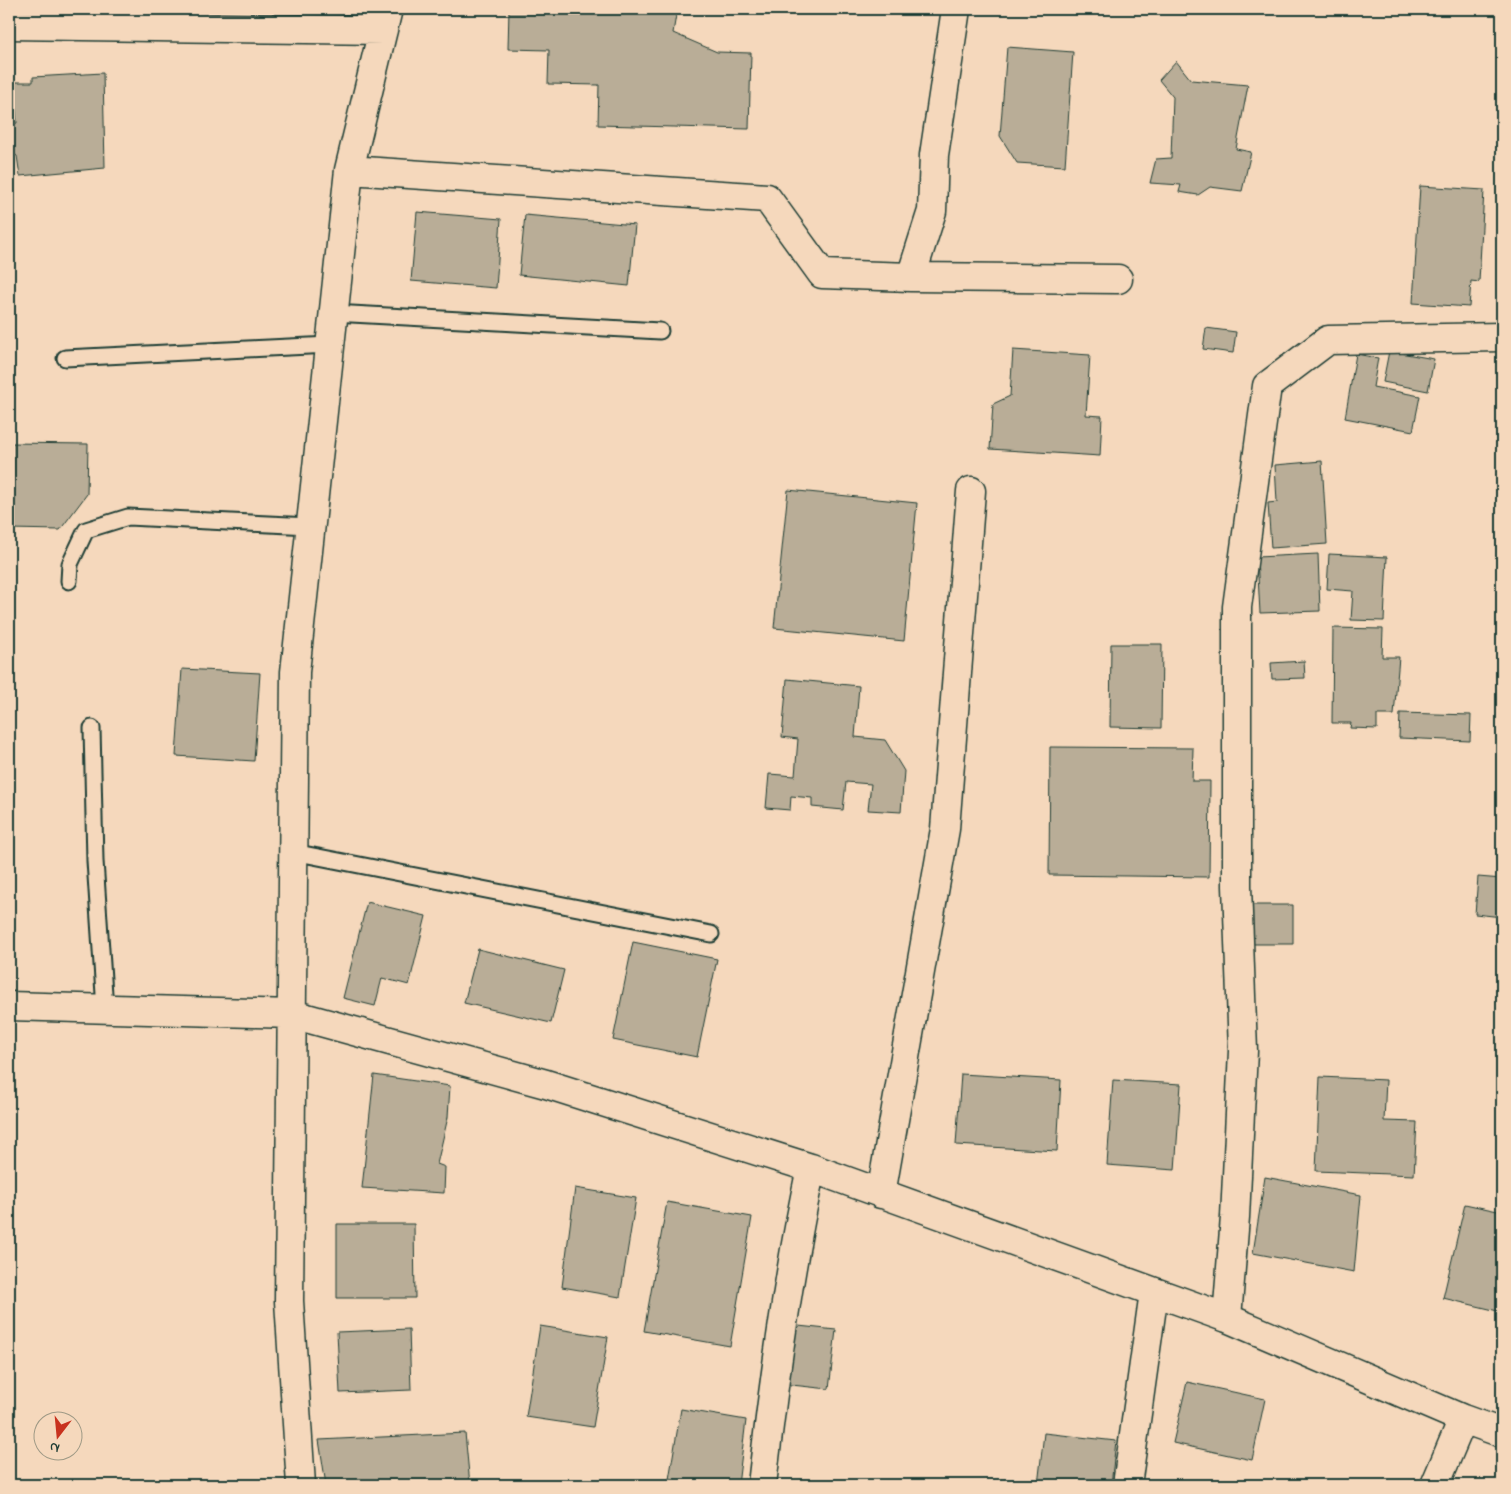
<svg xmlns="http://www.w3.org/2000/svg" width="1511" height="1494" font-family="'Indie Flower',sans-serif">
<rect width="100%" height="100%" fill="#f5d8bc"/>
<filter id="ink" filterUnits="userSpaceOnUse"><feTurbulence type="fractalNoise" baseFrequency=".02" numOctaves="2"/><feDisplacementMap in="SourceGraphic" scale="10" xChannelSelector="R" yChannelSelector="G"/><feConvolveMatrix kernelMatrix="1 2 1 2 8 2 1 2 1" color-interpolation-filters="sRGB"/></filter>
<g filter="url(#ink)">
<!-- building -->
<path fill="#b9ad97" stroke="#1f3d34" d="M509 9H677L673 33 717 52 751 53 749 129 598 125 599 85 548 84 549 50 508 49Z
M1007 47 1073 52 1065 166 1017 163 1000 136Z
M1176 61 1191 80 1248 85 1236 149 1251 152 1242 191 1210 187 1198 195 1179 192 1181 185 1150 183 1156 159 1171 158 1173 97 1159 80Z
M103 73 105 168 20 176 17 156 12 153 11 124 17 123 13 82H33V77Z
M1420 186 1484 190 1479 282 1471 281 1469 307 1413 303Z
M417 212 501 219 496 288 411 281Z
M525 215 635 225 629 286 519 275Z
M1206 328 1236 332 1233 353 1203 349Z
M1013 350 1090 355 1086 415 1102 416 1100 456 990 449 993 404 1010 396Z
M1389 351 1434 359 1428 391 1383 382Z
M1356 354 1378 358 1373 387 1420 396 1413 431 1345 418Z
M9 443 88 444 87 494 60 530 9 529Z
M1322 461 1327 544 1271 548 1268 503 1277 502 1275 465Z
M788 490 917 503 904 641 774 628Z
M1318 554 1320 611 1260 613 1257 557Z
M1329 554 1387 557 1384 621 1351 620 1353 591 1327 589Z
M1333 628 1383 629 1382 657H1399L1394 715H1377V729L1350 728 1351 723H1332Z
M1111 644H1162L1161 728 1110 727Z
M1304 661 1305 678 1272 679 1271 663Z
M182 669 260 673 254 761 176 756Z
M787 679 859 686 855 737 885 740 904 771 901 812 868 810 871 784 846 782 843 810 812 807V798L791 796 790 810 766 808 769 774 795 776 798 739 782 737Z
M1400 713 1471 715 1470 741 1399 738Z
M1050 747 1193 748 1192 781H1210L1209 877 1049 875Z
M1478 877 1502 879V917L1475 914Z
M367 902 426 916 409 985 382 978 375 1006 343 998Z
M1251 905H1293V944H1251Z
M633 942 717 959 697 1057 613 1040Z
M478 949 564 970 551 1023 464 1003Z
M961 1074 1061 1080 1057 1151 956 1145Z
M374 1075 450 1086 448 1117 437 1164 445 1167 444 1193 362 1188Z
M1320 1077 1386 1080 1384 1121 1417 1122 1414 1175 1316 1171Z
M1113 1080 1181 1084 1175 1170 1107 1165Z
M1265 1177 1361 1195 1354 1272 1253 1253Z
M575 1188 636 1198 620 1297 562 1287Z
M667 1202 752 1217 730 1346 644 1331Z
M1465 1204 1502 1212V1312L1443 1298Z
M337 1224H414L415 1298H337Z
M789 1325 836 1330 829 1389 782 1384Z
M540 1326 608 1337 593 1427 526 1417Z
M409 1329 411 1390 340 1393 337 1332Z
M1187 1382 1265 1399 1252 1460 1173 1443Z
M681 1409 746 1420 738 1485H668Z
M465 1433 470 1485H326L319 1440Z
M1044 1433 1116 1441 1111 1485 1087 1483V1485H1038Z"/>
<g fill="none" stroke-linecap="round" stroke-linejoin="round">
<!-- lane casing -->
<g stroke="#1f3d34" stroke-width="19">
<path id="lane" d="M333 313 660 331
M65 358 330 345
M69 581 70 564 86 530 128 517 310 526
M92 728 95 861 105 1009H100
M293 852 711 934"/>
</g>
<!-- street casing -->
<g stroke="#1f3d34" stroke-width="31">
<path id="street" d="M9 25 383 30
M349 170 767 198 822 274 911 277 932 211 934 155 956 9
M911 277 1118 279
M9 1006 292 1014 546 1084 811 1168 1227 1318 1463 1419 1502 1433
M881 1194 945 829 971 491
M1227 1318 1235 1217 1243 1051 1237 886V607L1267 386 1328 340 1502 337
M301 1485 289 1301 295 672 349 170 388 9
M762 1485C774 1378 788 1273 811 1168
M1127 1485 1154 1292
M1435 1485 1463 1419"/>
</g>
<!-- lane -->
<use href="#lane" stroke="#f5d8bc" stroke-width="15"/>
<!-- street -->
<use href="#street" stroke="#f5d8bc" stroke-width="28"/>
</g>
</g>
<!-- margin -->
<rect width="1511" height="1494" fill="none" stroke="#f5d8bc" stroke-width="30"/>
<rect x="15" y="15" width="1481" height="1464" fill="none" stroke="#1f3d34" stroke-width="2" filter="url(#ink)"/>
<!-- north arrow -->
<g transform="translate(58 1436) rotate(196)"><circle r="24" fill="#f5d8bc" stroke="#9f9a86"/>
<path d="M0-4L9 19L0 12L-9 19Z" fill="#c8321e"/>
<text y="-8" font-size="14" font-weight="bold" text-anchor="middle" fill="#1f3d34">N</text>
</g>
</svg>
